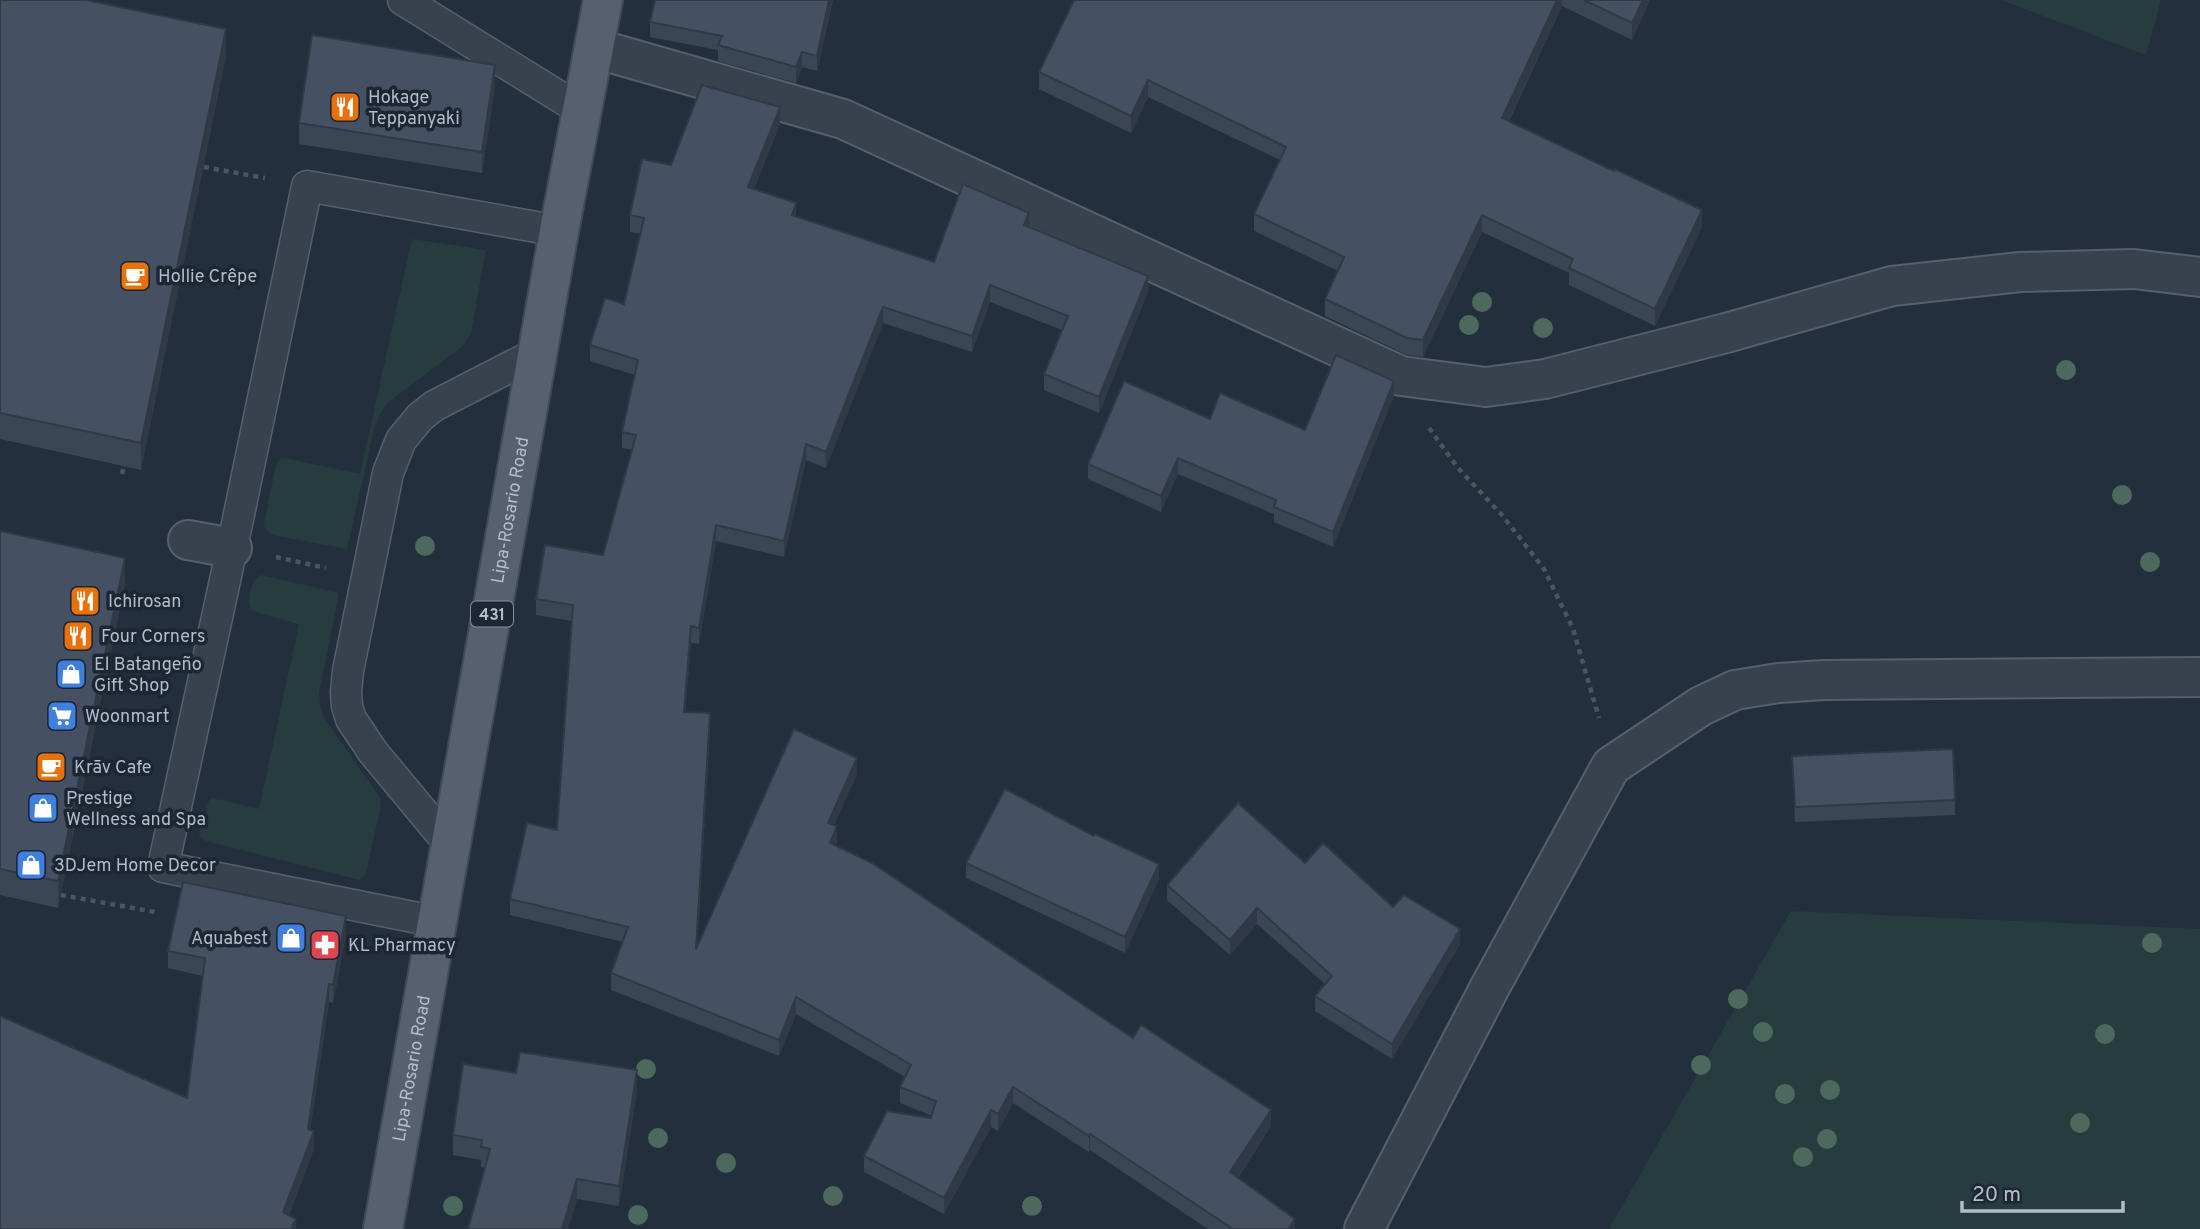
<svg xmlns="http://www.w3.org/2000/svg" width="2200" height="1229" font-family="Overpass,sans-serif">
<rect width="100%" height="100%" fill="#242f3e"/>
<!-- green -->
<path fill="#263c3f" d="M2001 0H2161L2146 55Z
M412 239 486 250 471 333 464 345 389 402 381 412 374 429 347 549 272 535 265 529 264 524 276 464 280 459 285 458 360 474Z
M261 575 339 593 319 693 320 707 325 719 381 799 380 809 366 874 360 880 206 841 199 836 209 800 212 798 259 809 299 624 252 611C246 601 250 581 261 575Z
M1791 911 2200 929V1229H1609Z"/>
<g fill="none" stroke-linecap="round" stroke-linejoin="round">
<!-- lane casing -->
<g stroke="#565f6c" stroke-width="33">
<path id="lane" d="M403 0 581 110
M451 846 373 752 351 719 347 706 346 692 348 671 388 473 401 440 420 417 434 406 539 352
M438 922 163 867 232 548 307 186 559 231"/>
</g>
<!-- street casing -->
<g stroke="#565f6c" stroke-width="42">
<path id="street" d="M594 48 843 119 1401 376 1486 387 1545 379 1726 333 1892 286 2020 272 2134 269 2200 277
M188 540 232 548
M1364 1229 1491 985 1611 766 1701 706 1735 690 1779 683 1824 680 2200 677"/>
</g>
<!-- primary casing -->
<g stroke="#414a57" stroke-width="42">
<g id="primary">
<path id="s1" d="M383 1229 559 231 603 0"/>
</g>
</g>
<!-- path -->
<path stroke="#44595c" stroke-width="4.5" stroke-dasharray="5 5" stroke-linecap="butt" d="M204 167 265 178
M1429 428 1458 468 1502 515 1544 569 1573 629 1599 718
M122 474 124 466
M276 557 326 568
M61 895 155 912"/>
<!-- lane -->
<use href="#lane" stroke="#38414e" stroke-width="30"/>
<!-- street -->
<use href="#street" stroke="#38414e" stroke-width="38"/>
<!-- primary -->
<use href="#primary" stroke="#56606e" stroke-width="38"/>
</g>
<!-- trees -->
<g fill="#4b6a5d">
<circle cx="1482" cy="302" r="10"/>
<circle cx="1469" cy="325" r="10"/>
<circle cx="1543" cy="328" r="10"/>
<circle cx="2066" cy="370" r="10"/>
<circle cx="2122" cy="495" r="10"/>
<circle cx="425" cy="546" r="10"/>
<circle cx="2150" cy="562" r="10"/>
<circle cx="2152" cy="943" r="10"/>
<circle cx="1738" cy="999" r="10"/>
<circle cx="1763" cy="1032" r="10"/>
<circle cx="2105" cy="1034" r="10"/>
<circle cx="1701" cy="1065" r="10"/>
<circle cx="646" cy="1069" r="10"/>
<circle cx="1830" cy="1090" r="10"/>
<circle cx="1785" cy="1094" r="10"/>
<circle cx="2080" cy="1123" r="10"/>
<circle cx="658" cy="1138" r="10"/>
<circle cx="1827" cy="1139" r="10"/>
<circle cx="1803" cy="1157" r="10"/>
<circle cx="726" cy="1163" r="10"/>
<circle cx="833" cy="1196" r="10"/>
<circle cx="453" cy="1206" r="10"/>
<circle cx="1032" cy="1206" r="10"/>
<circle cx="638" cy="1215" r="10"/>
</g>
<!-- wall -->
<path fill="#3b4654" d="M0 0 226 56 141 470 0 439Z
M655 0H833L817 71 802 67 796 83 718 61V50L650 37V22Z
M1074 0H1650L1632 40 1562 6 1509 121 1702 227 1655 326 1569 285V273L1482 232 1423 357 1407 355 1325 316V299L1338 271 1254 231V214L1280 160 1148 97 1131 133 1039 89V72Z
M495 86 482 173 299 144V123Z
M780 124 754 189 796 216 934 262 1029 227 1148 292 1099 413 1044 390V374L1062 330 990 302 972 352 883 323 826 468 806 460 784 557 716 541 699 644 691 643 685 712 710 729 697 946 857 774 834 825 837 842 835 846 1271 1126 1238 1178 1295 1229H1208L1090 1150 1089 1152 1013 1103 998 1131 991 1127 944 1214 864 1172V1156L931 1118 932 1116 900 1103V1087L905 1077 796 1014 779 1056 611 990V973L623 942 510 915V899L557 830 572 621 536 615V599L603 555 632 450 622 448V432L635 375 590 361V345L624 304 641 234 630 232V215L671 165Z
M1394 396 1333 547 1274 522V514L1178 474 1161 512 1088 479V464L1210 419 1305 430Z
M0 531 125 584 58 908 0 895Z
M1792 756 1955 800V815L1795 822Z
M966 863 1159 879 1125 953 966 878Z
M1305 863 1393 907 1460 944 1392 1059 1315 1011V996L1325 984 1257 924 1230 955 1167 900V885Z
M346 934 333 1003 329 1002 310 1130 314 1149 289 1215 296 1229 187 1098 203 976 168 968V951Z
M516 1073 637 1090 619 1206 577 1199 568 1229H468L485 1168 481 1167V1160L453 1155V1135Z"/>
<!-- shaded-wall -->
<path fill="#303945" d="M829 0H833L817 71V56Z
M1557 0H1562V6L1502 134V118Z
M1643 0H1650L1632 40V23Z
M226 29V56L141 470V443Z
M802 52V67L796 83V67Z
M495 65V86L482 173V152Z
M1148 80V97L1131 133V116Z
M780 107V124L748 203V187Z
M796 203V219L792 215Z
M1702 210V227L1655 326V309Z
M1029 213V229L1024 225Z
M1482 215V232L1423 357V340Z
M1148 276V292L1099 413V397Z
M990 285V302L972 352V336Z
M883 307V323L826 468V452Z
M1394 381V396L1333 547V532Z
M806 444V460L784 557V541Z
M1178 458V474L1161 512V496Z
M716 525V541L699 644V628Z
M125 558V584L58 908V881Z
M691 626V643L684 728V712Z
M710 713V729L696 965V949Z
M857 758V774L828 839V823Z
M837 826V842L830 860V843Z
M1159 864V879L1125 953V937Z
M1257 908V924L1230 955V940Z
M346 916V934L333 1003V985Z
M1460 929V944L1392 1059V1044Z
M329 984V1002L308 1146V1129Z
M796 997V1014L779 1056V1040Z
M637 1070V1090L619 1206V1186Z
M1013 1087V1103L998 1131V1114Z
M991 1110V1127L944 1214V1198Z
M1271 1110V1126L1230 1189V1172Z
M314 1131V1149L283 1229V1212Z
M1090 1134V1150L1089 1152V1136Z
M577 1179V1199L568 1229H562Z
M296 1219V1229H291Z
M1295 1219V1229H1288Z"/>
<!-- building -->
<path fill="#455162" stroke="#303945" stroke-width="2" d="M0 0H86L226 29 141 443 0 413Z
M655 0H829L817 56 802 52 796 67 718 45 722 36 650 22Z
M1074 0H1557L1502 118 1614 171 1615 169 1702 210 1655 309 1569 268 1573 259 1482 215 1423 340 1407 338 1325 299 1344 257 1254 214 1286 147 1148 80 1131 116 1039 72Z
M1584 0H1643L1632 23Z
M312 35 495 65 482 152 299 123Z
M702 85 780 107 748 187 796 203 792 215 934 262 963 184 1029 213 1024 225 1148 276 1099 397 1044 374 1068 316 990 285 972 336 883 307 826 452 806 444 784 541 716 525 699 628 691 626 684 712 710 713 696 949 794 729 857 758 828 823 837 826 830 843 872 863 1133 1038 1141 1025 1271 1110 1230 1172 1295 1219 1288 1229H1233L1090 1134 1089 1136 1013 1087 998 1114 991 1110 944 1198 864 1156 887 1111 931 1118 936 1101 900 1087 911 1065 796 997 779 1040 611 973 628 927 510 899 527 823 557 830 573 605 536 599 545 545 603 555 636 435 622 432 638 360 590 345 605 298 624 304 644 218 630 215 642 159 671 165Z
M1336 355 1394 381 1333 532 1274 507 1276 500 1178 458 1161 496 1088 464 1124 381 1210 419 1220 393 1305 430Z
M0 531 125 558 58 881 0 869Z
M1953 749 1955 800 1795 807 1792 756Z
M1005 789 1094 836 1095 834 1159 864 1125 937 966 863Z
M1238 803 1305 863 1323 843 1393 907 1404 895 1460 929 1392 1044 1315 996 1332 976 1257 908 1230 940 1167 885Z
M183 882 346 916 333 985 329 984 308 1129 314 1131 283 1212 296 1219 291 1229H0V1016L187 1098 205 958 168 951Z
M520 1052 637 1070 619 1186 577 1179 562 1229H468L490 1149 481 1147 482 1140 453 1135 463 1064 516 1073Z"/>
<!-- icons -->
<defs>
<g id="restaurant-square" transform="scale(1.575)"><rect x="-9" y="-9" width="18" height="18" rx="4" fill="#e8710a" stroke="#1d2633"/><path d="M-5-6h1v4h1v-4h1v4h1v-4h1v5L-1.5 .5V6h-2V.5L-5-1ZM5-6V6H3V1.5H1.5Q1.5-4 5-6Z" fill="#fff"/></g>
<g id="cafe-square" transform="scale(1.575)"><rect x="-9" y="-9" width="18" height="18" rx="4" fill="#e8710a" stroke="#1d2633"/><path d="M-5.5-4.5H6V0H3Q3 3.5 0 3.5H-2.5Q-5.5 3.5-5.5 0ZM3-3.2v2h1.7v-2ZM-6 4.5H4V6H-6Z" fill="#fff"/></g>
<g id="shop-square" transform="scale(1.575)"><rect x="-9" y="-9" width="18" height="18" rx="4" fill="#3f7fe0" stroke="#1d2633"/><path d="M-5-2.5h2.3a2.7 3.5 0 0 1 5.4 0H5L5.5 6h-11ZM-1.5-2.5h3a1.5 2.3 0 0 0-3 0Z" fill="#fff"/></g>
<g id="supermarket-square" transform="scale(1.575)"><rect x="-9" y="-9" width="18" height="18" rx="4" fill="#3f7fe0" stroke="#1d2633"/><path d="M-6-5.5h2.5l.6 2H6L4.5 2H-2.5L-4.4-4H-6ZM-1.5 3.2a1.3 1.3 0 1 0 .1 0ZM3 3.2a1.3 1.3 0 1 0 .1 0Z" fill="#fff"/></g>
<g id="pharmacy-square" transform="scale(1.575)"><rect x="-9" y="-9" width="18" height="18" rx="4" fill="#e0444e" stroke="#1d2633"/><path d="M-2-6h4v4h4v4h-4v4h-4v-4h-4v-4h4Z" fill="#fff"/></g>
</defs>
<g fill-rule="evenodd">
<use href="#restaurant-square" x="345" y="107"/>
<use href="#cafe-square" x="135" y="276"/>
<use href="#restaurant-square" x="85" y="601"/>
<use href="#restaurant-square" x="78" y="636"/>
<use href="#shop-square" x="71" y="674"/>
<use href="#supermarket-square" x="62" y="716"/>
<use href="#cafe-square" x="51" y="767"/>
<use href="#shop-square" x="43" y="808"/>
<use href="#shop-square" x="31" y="865"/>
<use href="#shop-square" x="291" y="938"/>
<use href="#pharmacy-square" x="325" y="945"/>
</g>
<g text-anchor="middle" stroke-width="7" stroke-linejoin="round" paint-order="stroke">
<!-- shield labels -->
<rect fill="#1d2633" stroke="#878f9c" stroke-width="2" x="471" y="601.5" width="42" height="25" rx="5"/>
<g font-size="16" font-weight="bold" fill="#b4bcc9">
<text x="492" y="620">431</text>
</g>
<!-- poi labels -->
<g font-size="18" fill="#b4bcc9" stroke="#1d2633" text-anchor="start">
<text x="368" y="103">Hokage<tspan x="368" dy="21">Teppanyaki</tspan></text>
<text x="158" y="282">Hollie Crêpe</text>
<text x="108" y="607">Ichirosan</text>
<text x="101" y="642">Four Corners</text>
<text x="94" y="670">El Batangeño<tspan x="94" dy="21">Gift Shop</tspan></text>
<text x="85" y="722">Woonmart</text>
<text x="74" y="773">Krāv Cafe</text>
<text x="66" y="804">Prestige<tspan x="66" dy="21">Wellness and Spa</tspan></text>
<text x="54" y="871">3DJem Home Decor</text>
<text x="268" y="944" text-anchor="end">Aquabest</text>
<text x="348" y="951">KL Pharmacy</text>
</g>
<!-- street labels -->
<g font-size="18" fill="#b4bcc9" stroke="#1d2633">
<text dy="6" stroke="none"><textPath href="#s1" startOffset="730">Lipa-Rosario Road</textPath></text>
<text dy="6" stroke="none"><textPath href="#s1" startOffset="163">Lipa-Rosario Road</textPath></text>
</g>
</g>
<!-- scale -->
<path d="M1962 1201v10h161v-10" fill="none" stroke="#b4bcc9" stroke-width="3.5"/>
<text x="1972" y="1201" font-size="21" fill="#b4bcc9" stroke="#1d2633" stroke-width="5" paint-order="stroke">20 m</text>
</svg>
